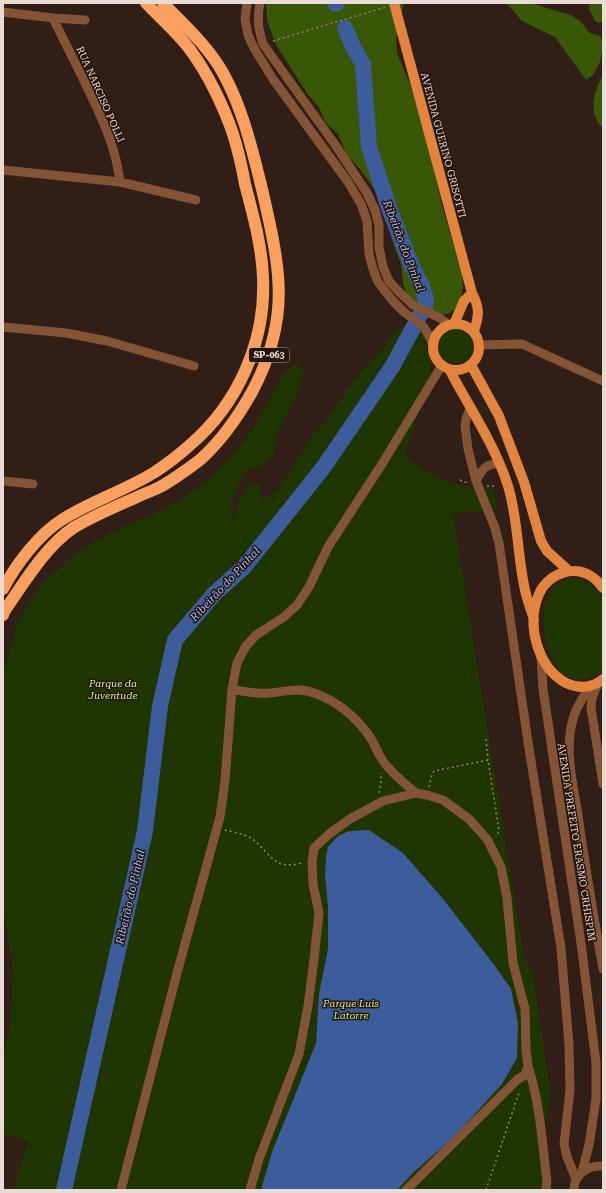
<svg xmlns="http://www.w3.org/2000/svg" width="606" height="1193" font-family="'Roboto Serif',serif">
<rect width="100%" height="100%" fill="#311e16"/>
<!-- green -->
<path fill="#203600" d="M407 325 422 331 431 363 428 385 404 457C422 470 445 484 468 486 476 487 485 486 493 486L497 509 453 514 524 957 533 975 550 1087V1105L545 1120 550 1190H14L28 1141 6 1134 3 1135V1054L10 1027 13 969 3 908V673L18 622 41 584 81 549 116 530 165 509 208 481 249 435 285 372 294 365 304 369 299 388 277 435 272 458 257 467 245 472C237 487 228 503 233 521L241 497 248 483 260 484 261 498 271 496 289 474 310 439 325 422 356 377 381 351 395 330Z
M439 346a17 17 0 1 1 34 0a17 17 0 1 1-34 0Z
M574 578C588 580 596 587 603 599V670C592 681 569 684 559 670 540 645 531 583 574 578Z"/>
<!-- forest -->
<path fill="#385707" d="M266 3H404L396 39 397 53 410 84 424 128 442 205 462 274 463 287 461 300 456 308 448 314 441 315 433 313 406 295 403 283 401 264 392 240 387 207 359 168 347 155 338 134 325 122 319 107 308 95 276 45 267 20Z
M506 3H530L571 15 580 21 590 33 600 36 603 42 600 62 593 75 586 80 555 37 522 21Z
M590 3H603V21L599 23 595 21 589 9Z
M603 75V128C587 114 594 90 603 75Z"/>
<!-- water -->
<path fill="#3d5c9b" d="M369 830 403 853 444 900 495 966 511 989 518 1023 517 1058 502 1084 456 1135 414 1172 397 1190H261L272 1152 316 1043 319 994 328 948V906L325 875 326 857 328 847 338 836 349 831Z"/>
<g fill="none" stroke-linecap="round" stroke-linejoin="round">
<!-- river -->
<path stroke="#3d5c9b" stroke-width="16" d="M336 3V4
M64 1190 145 831 160 706 175 640 214 594 244 567 323 468 392 367 425 306 426 300 422 286 411 264 389 208 369 147 363 64 353 47 345 28"/>
<!-- path -->
<path stroke="#908079" stroke-width="1.5" stroke-dasharray="2 3" stroke-linecap="butt" d="M273 41 386 7
M460 480 468 483
M487 486H497
M486 739 488 760
M429 787 431 777 434 771 488 760 499 831 496 837
M379 793 381 781V773
M225 830C232 832 241 833 249 837 261 843 270 861 282 864 289 866 296 864 303 863
M486 1190 520 1090"/>
<!-- minor -->
<path stroke="#835536" stroke-width="9" d="M247 3 245 19 248 35 255 50 273 79 348 182 361 204 367 221 369 254 373 269 378 282 392 300 404 312 423 326 428 334 433 345
M260 3C257 19 258 28 263 44L336 146 367 193 375 210 379 225V247L383 267 389 281 400 293 413 305 440 318 449 325
M3 12 53 18 85 20
M53 18C64 41 76 64 87 87 102 118 116 147 120 182
M3 170 120 182 196 200
M3 327 66 333 107 341 194 366
M480 345 522 344 603 381
M470 409 466 419 465 426 468 449 476 481 495 528 499 543 528 742 561 948 569 1045 570 1090 564 1144 567 1157 576 1179
M3 481 33 484
M476 481C483 468 485 465 499 463
M541 657 543 689 581 943 596 1062V1099L589 1145 582 1172
M598 683 592 698 591 708 603 784
M590 686C584 696 576 707 573 719 564 750 573 784 578 815 585 867 594 918 603 969
M232 689C244 692 256 694 269 693 284 692 299 687 314 693 337 701 356 717 370 737 375 745 378 754 383 761 392 774 404 783 416 793
M528 1066C540 1103 542 1142 547 1181L546 1190
M121 1190 177 973 220 817 225 781 232 689 237 663 246 646 256 635 284 617 297 605 309 587 328 547 382 464 442 365
M250 1190 259 1159 299 1054 308 1006 314 959 319 913 313 884 312 862 314 848 329 834 350 819 383 801 416 793 427 795 443 800 469 819 487 839 501 867 507 898 513 963 525 1009 526 1050 528 1066 525 1075 518 1079 406 1190
M574 1190C574 1174 588 1165 603 1166"/>
<!-- major -->
<path stroke="#e2843e" stroke-width="10" d="M394 3 472 293C480 308 479 316 474 331
M433 347a23 23 0 1 1 46 0a23 23 0 1 1-46 0Z
M454 324 464 301 472 293
M471 365 499 416 524 482 541 541 547 551 569 571
M449 369C469 407 495 445 508 486 519 522 517 559 526 594 528 603 532 612 534 620
M603 588C600 585 598 581 595 579 576 563 548 573 539 594 526 624 537 667 566 683 579 689 592 688 603 679"/>
<!-- highway -->
<path stroke="#f99f5f" stroke-width="12" d="M3 589C16 564 39 534 63 519 92 501 126 490 155 472 167 464 179 455 190 445 238 404 266 341 263 278 262 246 253 215 245 184 242 167 238 150 233 134 224 107 208 74 191 51 180 35 160 18 146 3
M3 615 5 610C24 583 45 547 73 528 93 516 114 507 135 498 143 494 152 491 160 487 171 481 191 467 201 459 222 440 238 417 252 392 292 317 280 268 262 189 252 149 243 109 223 73 208 46 184 25 163 3"/>
</g>
<g text-anchor="middle" stroke-width="3" stroke-linejoin="round" paint-order="stroke">
<!-- shield labels -->
<rect fill="#27150d" stroke="#aea099" stroke-width="1" x="249" y="348" width="40" height="14" rx="3"/>
<g font-size="9" font-weight="bold" fill="#e8dbd5">
<text x="269" y="358">SP-063</text>
</g>
<!-- street labels -->
<g font-size="10" fill="#e8dbd5" stroke="#27150d">
<text transform="translate(101 94) rotate(66)" y="4">RUA NARCISO POLLI</text>
<text transform="translate(444 145) rotate(75)" y="4">AVENIDA GUERINO GRISOTTI</text>
<text transform="translate(577 842) rotate(81)" y="4">AVENIDA PREFEITO ERASMO CRHISPIM</text>
</g>
<!-- park labels -->
<g font-size="10" font-style="italic" fill="#c6f692" stroke="#27150d">
<text x="113" y="687">Parque da<tspan x="113" dy="12">Juventude</tspan></text>
<text x="351" y="1007">Parque Luis<tspan x="351" dy="12">Latorre</tspan></text>
</g>
<!-- water labels -->
<g font-size="11" font-style="italic" fill="#a2bff4" stroke="#27150d">
<text transform="translate(404 246) rotate(69)" y="4">Ribeirão do Pinhal</text>
<text transform="translate(225 584) rotate(-47)" y="4">Ribeirão do Pinhal</text>
<text transform="translate(130 897) rotate(-77)" y="4">Ribeirão do Pinhal</text>
</g>
</g>
<!-- border -->
<rect width="606" height="1193" fill="none" stroke="#e8dbd5" stroke-width="8"/>
</svg>
